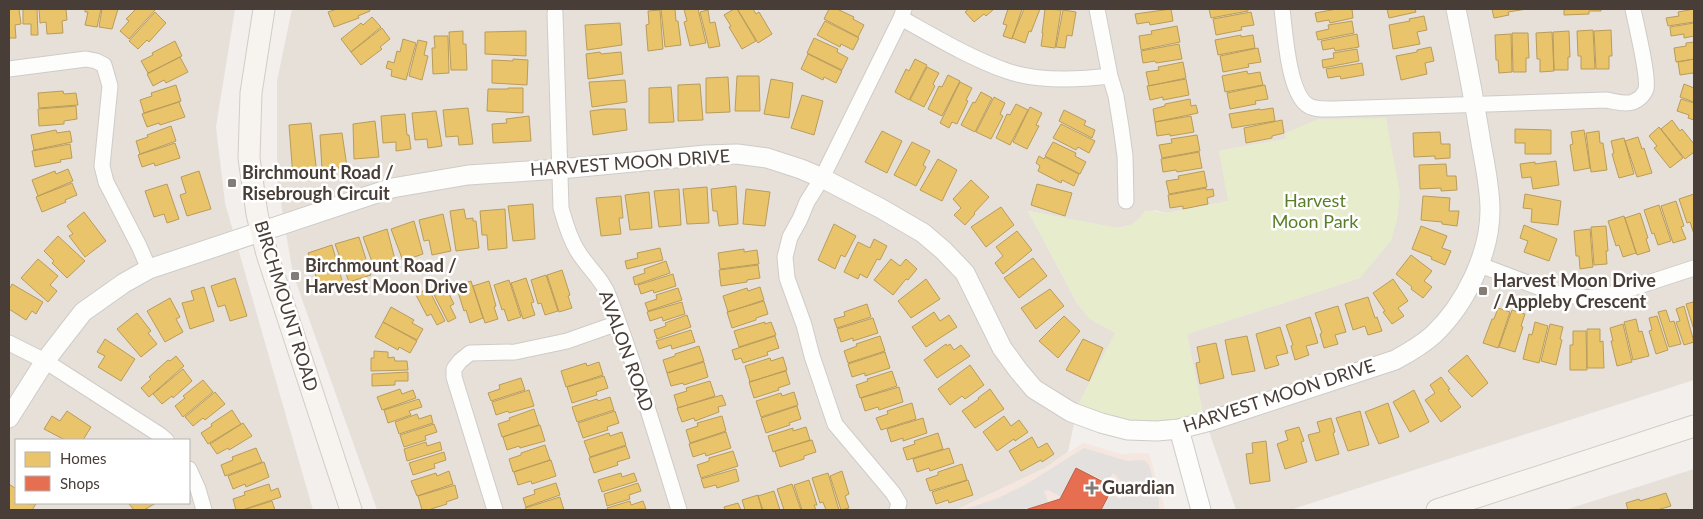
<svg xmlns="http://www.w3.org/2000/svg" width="1703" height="519" font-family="Lato,sans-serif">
<rect width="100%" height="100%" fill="#f2efec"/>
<!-- residential -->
<path fill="#e6e0d9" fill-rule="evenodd" d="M9 9H235L216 127 225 203 313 510H9ZM16 440H189V503H16Z
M292 9H1694V380L1290 510H1236L1203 414 1187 334 1360 278 1333 119H1319L1286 139 1219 151 1229 201 1167 213 1154 210 1131 225 1117 228 1028 211 1077 303 1090 319 1116 333 1078 405 1068 452 1045 468 956 510H377L293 274 277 180V81Z
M1694 469V510H1565Z"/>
<!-- commercial -->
<path fill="#f5e7df" d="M1083 443 1122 454 1149 453 1165 510H956L1045 468Z"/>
<!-- green -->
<path fill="#e6eccc" d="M1386 118 1400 194 1397 220 1391 241 1360 278 1187 334 1203 414C1176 420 1149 425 1122 420 1107 417 1092 410 1078 405L1115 333 1090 319 1077 303 1028 211 1118 228C1132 225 1137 223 1145 210L1167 213 1228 201 1219 151 1286 139 1285 133 1319 119Z"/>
<!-- parking -->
<path fill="#e4e0dd" d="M1084 448 1127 461 1144 460 1149 465 1159 499V510H1102L1111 494 1121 499 1124 491 1123 483 1113 473 1108 483 1076 467 1061 497 1048 490 1044 491 1048 502 1022 510H963L998 498 1025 485Z"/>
<!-- homes -->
<path fill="#e9c46a" stroke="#b99c5b" d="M9 9H19L21 24 15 25 16 38H9Z
M23 9H37L38 35H31V24H23Z
M39 9H66L67 20 62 21 63 33 47 34 46 22 40 23Z
M85 9H101L97 27 85 25 88 12H85Z
M102 9H118L112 29 99 27Z
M136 9H154L155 10 129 39 120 31 129 21 126 19Z
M337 9H369L370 11 358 16 359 18 334 27 328 12Z
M661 9H675L676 21H678L681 45 665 47Z
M684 9H698L706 43 690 46 684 22 687 21Z
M734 9H737L756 41 742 49 729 27 731 26 724 15Z
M739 9H753L756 14 759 12 772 34 758 43 738 10Z
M829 9H837L854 17 853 19 864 25 858 37 824 19Z
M969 9H994L986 16 984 14 974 22 965 12Z
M1008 9H1022L1012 39 1003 36 1007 25 1003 24Z
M1024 9H1040L1031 32 1029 31 1025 43 1012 38Z
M1045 9 1061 10 1055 48 1041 46 1043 33H1042Z
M1171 9 1173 21 1150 25 1149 22 1137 24 1135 14Z
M1209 9H1248V11L1211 18Z
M1337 9H1352L1353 18 1330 23 1329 20 1317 22 1315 13Z
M1387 9H1415L1416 12 1389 18Z
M1492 9H1527L1508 12 1509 15 1494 18Z
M1564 9H1601V11H1589V14L1564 15Z
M1694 9V22L1668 26 1666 18 1679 16 1678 12Z
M660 10 663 49 648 51 646 25 649 24 648 11Z
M708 10 710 23 715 22 720 46 709 48 700 12Z
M1063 10 1076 12 1072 36 1067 35 1065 48 1056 47Z
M155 12 166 23 149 42 147 40 138 49 129 41Z
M1251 12 1254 25 1241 27 1242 30 1216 35 1213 19Z
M1424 16 1427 30 1417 32 1420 44 1393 49 1389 25 1410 21 1409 19Z
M372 17 381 27 351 52 341 39 361 23 363 25Z
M825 21 859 38 853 50 841 44 840 47 817 35Z
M1352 21 1354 33 1318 40 1316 32 1329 29 1328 25Z
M620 23 622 45 587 50 585 25Z
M1694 23V36L1684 38V34L1671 36 1670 27Z
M1177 26 1180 42 1141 50 1139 36 1152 34 1151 31Z
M382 28 390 39 380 47 382 49 361 65 351 52Z
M1593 30 1595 69H1581V56H1578L1577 31Z
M1611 30 1612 56H1609V69H1596L1594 31Z
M463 31V44H466L467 70H451L449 32Z
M526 31V56L485 54V32Z
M1569 31 1570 57H1568V70H1554L1553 32Z
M1552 32 1554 71 1540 72V59H1537L1536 33Z
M1512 33H1528L1529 58H1526V72H1513Z
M1357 34 1359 47 1335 51 1334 48 1323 50 1321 41Z
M1511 34 1512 72 1499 73 1498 60H1496L1495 35Z
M1241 35V37L1253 35 1255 48 1218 55 1215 40Z
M434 36H448L449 73 433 74 432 48H435Z
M814 38 838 49 837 52 848 58 842 70 807 53Z
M403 39 416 43 406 80 391 76 392 70 386 68 388 61 394 63 397 51 400 52Z
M418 40 427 42 424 55 428 56 422 80 409 76Z
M175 41 182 56 148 73 141 61 153 55 152 53Z
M1694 42V59L1676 62 1674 48 1686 46V43Z
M1179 44 1182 59 1156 63 1155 61 1143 63 1141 51Z
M1431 47 1434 61 1425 63 1427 74 1401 80 1396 56 1417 52V50Z
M1258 48 1261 62 1248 64 1249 67 1223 72 1220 56Z
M1357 49 1359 61 1323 68 1322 60 1334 58 1333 53Z
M600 52 601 54 621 52 623 74 588 79 586 54Z
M808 54 842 71 836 83 824 77 823 80 801 69Z
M180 57 188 72 166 83 164 80 153 86 147 74Z
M513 59 528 60 527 85 492 83V60L513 61Z
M915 59 927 65 909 100 895 92 906 69 909 71Z
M1694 59V76L1693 73 1680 75 1678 62Z
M1183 62 1186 78 1149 86 1146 72 1159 70 1158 67Z
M1362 63 1364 75 1341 79 1340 76 1328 78 1326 69Z
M927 67 939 73 933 84 935 86 924 107 910 100Z
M1247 71 1248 74 1260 72 1263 85 1225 92 1222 76Z
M948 75 960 81 942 116 928 109 939 86 942 87Z
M737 76H759L760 111H735Z
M728 77 730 112 706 113V78Z
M771 79 793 83 789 118 764 114Z
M1186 79 1189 95 1163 100V97L1150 100 1147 86Z
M625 80 627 102 592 107 589 82Z
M960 82 972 88 966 100 968 101 957 124 952 122 949 128 940 123Z
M700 84 703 120 678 121V85Z
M1684 84 1694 88V102L1680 97Z
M176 85 181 101 144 113 140 100 152 96 151 93Z
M1265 85 1268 99 1255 101 1256 104 1230 109 1227 93Z
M671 87 674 122 649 123V88Z
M508 88H523V113L487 111 488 89H508Z
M63 91 64 94 76 93 78 105 39 108 38 93Z
M981 92 992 98 975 132 961 125 973 102 975 103Z
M802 95 823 101 814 135 791 128Z
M994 97 1005 103 1000 114 1003 116 991 139 976 132Z
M1190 99 1191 106 1196 105 1198 113 1155 122 1153 109 1165 106V104Z
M1681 99 1694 103V120L1688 118 1689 115 1677 111Z
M179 102 185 117 160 125 159 123 147 127 142 114Z
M1016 104 1028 110 1010 145 996 138 1007 114 1010 115Z
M76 106 77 119 64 121V124L39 126 38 109Z
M1030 107 1042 113 1036 125 1039 126 1027 149 1013 142Z
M468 108 473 144 459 145 458 136 446 137 443 110Z
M1273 108 1275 121 1232 128 1229 114 1260 109V110Z
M605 109H625L627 130 593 135 590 111Z
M1064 110 1086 121 1084 125 1095 130 1092 138 1059 121Z
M436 111 442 146 428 148 427 139 415 140 412 113Z
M405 114 407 135H409L411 149 396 151V142L383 143 381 116Z
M529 116 531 141 493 143 492 124 507 123 506 119Z
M1191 116 1194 132 1170 136V134L1157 136 1155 122Z
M1282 120 1284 133 1272 136V138L1246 143 1244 128Z
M1672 120 1680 131 1682 129 1694 144V152L1685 159 1661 129Z
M375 121 379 157 354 159 353 124Z
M311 123 317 174 293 177 289 125Z
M1061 124 1095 141 1089 153 1078 147 1076 150 1053 138Z
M171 126 176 141 140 154 136 141 148 137 147 135Z
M1659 127 1683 158 1670 168 1654 148 1657 146 1649 136Z
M1515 129 1551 130V154H1525V143H1515Z
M56 130 57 133 70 131 72 142 34 150 31 135Z
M1584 130 1590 168 1574 171 1570 145 1573 144 1571 132Z
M882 131 902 141 887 173 865 162Z
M1599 131 1600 143H1603L1607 170 1591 172 1586 133Z
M1440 132 1441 144H1450V158L1435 159V156L1414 157 1413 133Z
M342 133 347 167 322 170 320 135Z
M1197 135 1200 151 1162 158 1159 145 1172 143 1171 139Z
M1638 137 1642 149 1644 148 1652 173 1637 177 1625 141Z
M1624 138 1634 174 1619 178 1612 154 1614 153 1611 141Z
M912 142 930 151 923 165 926 167 916 186 894 175Z
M1053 142 1076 153 1075 156 1086 162 1080 174 1045 156Z
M175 143 180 158 155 166 154 163 142 167 138 155Z
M70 144 72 158 60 160 61 162 35 167 32 151Z
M1199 152 1202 168 1177 172 1176 170 1163 172 1161 159Z
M1039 156 1044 159 1045 157 1079 174 1074 186 1062 180 1061 183 1038 171 1040 166 1036 163Z
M938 159 957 170 942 201 920 190Z
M1556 161 1559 185 1533 189 1531 177 1522 178 1520 164 1535 162V164Z
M1446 164 1447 176H1456L1457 190 1441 191V188L1420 189 1419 165Z
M68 169 73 181 38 196 32 180 55 171 56 174Z
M199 171 211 209 187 216 180 195 186 193 181 177Z
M1204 171 1207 187 1169 194 1166 181 1179 179 1178 176Z
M971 180 989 197 974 213 975 214 965 225 954 215 961 208 953 199Z
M72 183 77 195 65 200 66 202 42 212 36 197Z
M167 184 179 219 167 223 164 214 154 217 145 191Z
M1037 184 1072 193 1065 216 1031 205Z
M736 186 738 224 719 226 717 211H713L711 189Z
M707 187 709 223 687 224 683 189Z
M1206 188V190L1213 189 1214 196 1207 198 1208 204 1183 209V206L1170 208 1168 195Z
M679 189 681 225 659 227 654 191Z
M746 189 770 192 765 226 743 224Z
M649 192 652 228 630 230 625 195Z
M1525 194 1561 201 1558 225 1531 222 1532 209 1523 208Z
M1694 194V234L1690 222 1687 223 1679 199Z
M621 196 623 218H619L621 234 601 236 596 198Z
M1423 196 1450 198 1449 211H1459L1457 226 1442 224V222L1421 220Z
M1676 201 1684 226 1681 227 1686 239 1673 243 1661 206Z
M533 204 535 239 513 241 508 206Z
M1659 205 1671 241 1658 245 1654 233 1652 234 1644 210Z
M1001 207 1014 225 986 247 971 227Z
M464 209 466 219 473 218V221H476L479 248 456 251 450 211Z
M505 209 507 248 488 250 487 235H482L480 211Z
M84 212 106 241 85 257 69 236 73 234 67 226Z
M1640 213 1648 238 1646 239 1650 251 1637 255 1625 218Z
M443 214 451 251 432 255 429 240 424 241 419 220Z
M1624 216 1636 253 1623 257 1619 245 1616 246 1608 221Z
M414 221 423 254 403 261 391 229Z
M834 224 856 236 845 257 841 255 835 269 818 260Z
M1524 225 1557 239 1549 261 1524 252 1528 241 1520 238Z
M1421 226 1447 236 1442 248 1451 251 1445 265 1431 259 1432 257 1412 249Z
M1606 226 1608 251H1606L1607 264 1594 265 1591 227Z
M387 229 396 263 375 270 363 237Z
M1590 229 1593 267 1580 269 1579 256H1576L1574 231Z
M1017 231 1032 250 1003 274 995 263 1003 256 996 247Z
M58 236 85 261 67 278 52 263 54 261 44 251Z
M359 237 371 275 349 282 335 244Z
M874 239 887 246 880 260 877 259 867 278 860 274 858 279 844 272 858 242 870 248Z
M332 245 343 284 321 291 308 253Z
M660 248 663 260 627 269 625 261 638 258 637 253Z
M744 249V252L757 250 759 264 720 269 718 253Z
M1411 255 1432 271 1424 281 1432 287 1423 298 1411 289 1412 287 1396 274Z
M1033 258 1047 276 1019 298 1004 278Z
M38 259 58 276 50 285 57 291 48 302 21 278Z
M891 259 900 266 906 259 917 269 908 280 906 279 893 295 874 280Z
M666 261 670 273 635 285 633 277 645 273 644 269Z
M758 265 760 278 747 280V282L721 286 719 270Z
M562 270 570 295 568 296 572 308 559 312 547 275Z
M673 274 676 286 654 293 653 290 641 294 638 285Z
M546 275 558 311 545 315 541 303 538 304 531 280Z
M235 278 247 316 230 321 225 305 218 307 211 286Z
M526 278 534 302 531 303 535 315 523 319 511 283Z
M926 279 940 299 911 318 898 301Z
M1393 279 1408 301 1398 308 1404 316 1392 324 1383 312 1385 311 1373 293Z
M509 280 521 317 508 321 504 309 502 310 494 285Z
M471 281 483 318 470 323 466 310 464 311 456 286Z
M489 281 496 306 494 307 498 319 485 323 473 286Z
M443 282 454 304 450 306 456 318 448 322 431 289Z
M12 284 43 302 36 314 32 311 26 320 9 309V290Z
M204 287 214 321 190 329 182 303 194 300 191 291Z
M760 287 764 300 728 312 723 296 747 288 748 291Z
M428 288 445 321 437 325 431 314 427 316 416 295Z
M678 288 682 300 648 311 645 303 657 299 656 295Z
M1050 289 1064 306 1036 329 1021 308Z
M1368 297 1375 318 1377 317 1382 331 1368 335 1365 326 1353 330 1345 304Z
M170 298 180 317 176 319 183 332 165 342 147 311Z
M764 301 768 314 756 318V320L732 328 727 312Z
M682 302 685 314 663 321 662 317 650 321 647 312Z
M1693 302 1694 305V330L1686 304Z
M867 304 871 317 837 328 834 319 845 316 844 312Z
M1338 306 1346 332 1335 335 1338 344 1324 348 1320 334 1322 333 1315 313Z
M1684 306 1694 342 1684 345 1676 322 1680 321 1676 309Z
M391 307 414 320 412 323 423 329 417 340 383 322Z
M1498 308 1510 312 1498 348 1483 343 1492 319H1494Z
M1512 310 1525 314 1521 326 1523 327 1515 352 1499 347Z
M1666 310 1670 322 1674 321 1681 344 1669 347 1658 312Z
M934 312 940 321 949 315 957 327 926 347 912 327Z
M137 313 151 331 148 333 157 344 141 357 117 329Z
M687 315 691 327 657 339 654 330 666 326 665 323Z
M1064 316 1080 331 1058 358 1039 341Z
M1657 316 1668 350 1656 354 1649 331 1652 330 1649 318Z
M1310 317 1318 343 1306 346 1309 355 1295 360 1291 346 1293 345 1286 325Z
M873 318 878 333 853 341V338L841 342 837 329Z
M1636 319 1639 332 1642 331 1649 356 1633 360 1624 322Z
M383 322 417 341 410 353 399 347 398 350 375 337Z
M765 322V324L771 322 776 335 739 347 734 331Z
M1535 322 1548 326 1539 363 1523 359 1529 334 1532 335Z
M1550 324 1563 327 1560 339 1562 340 1556 365 1541 361Z
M1623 324 1632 362 1617 366 1611 341H1613L1610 328Z
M1280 327 1288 353 1276 356 1279 365 1265 369 1256 334Z
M1587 329H1600V342L1603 341 1604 368H1587Z
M691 330 695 342 672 349 671 345 659 349 656 341Z
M1573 331H1586L1587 370H1570V345H1573Z
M775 336 779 348 767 352 768 355 743 363 741 358 735 360 732 350Z
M880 336 885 351 848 363 844 351 857 346 856 344Z
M1247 336 1255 371 1232 375 1225 340Z
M105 339 135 359 121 381 98 367 105 356 97 352Z
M1083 339 1103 348 1089 381 1066 370Z
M1216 343 1224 378 1200 384 1196 363 1200 362 1197 347Z
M946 344 947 346 950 344 954 350 961 345 970 356 937 378 924 360Z
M699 346 704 361 667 373 663 360 675 356V354Z
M374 351 388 352V358L394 357 395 361H407L408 370 371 371V358H374Z
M885 352 890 368 865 376V373L852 377 848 364Z
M1467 355 1488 383 1472 397 1448 371Z
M176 356 184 366 149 397 141 388 151 379 149 377 168 360 170 361Z
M783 357 787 370 750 382 745 366 770 358 771 361Z
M599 362 603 375 566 387 561 371 586 363 587 366Z
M704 362 708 377 684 385 683 383 671 386 667 373Z
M970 365 984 385 965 399 962 396 950 405 938 389Z
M183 369 192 381 173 398 172 396 162 404 153 394Z
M786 371 790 384 778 388 779 390 754 398 749 382Z
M892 371 897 386 860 398 856 385 868 381 867 379Z
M408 372V381H395V385L372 386V374Z
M604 376 608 388 596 392 597 395 572 403 567 387Z
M1441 377 1450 389 1448 390 1461 407 1441 422 1425 400 1435 393 1430 385Z
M521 378 525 390 491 401 488 393 500 389 499 385Z
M203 380 213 392 183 417 175 406 185 398 183 396Z
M710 381 715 396 678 408 674 395 687 391 686 388Z
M899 387 903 402 879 410 878 407 865 411 861 398Z
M400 389 402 394 413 390 416 398 382 410 377 397Z
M990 389 1004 409 975 428 962 411 979 399 978 398Z
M529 390 534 406 509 413 508 411 496 415 492 402Z
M1414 390 1429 422 1410 432 1393 402Z
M215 392 225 404 205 420 203 418 193 426 185 417Z
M794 392 798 405 761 417 756 401 781 393 782 396Z
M722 395 726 405 718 407 719 412 695 421 694 418 682 422 677 408Z
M610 397 614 410 577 422 572 407 597 399 598 401Z
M419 399 422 407 409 411 411 415 388 423 384 410Z
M912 403 916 419 881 430 876 418 888 414 887 411Z
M1388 403 1399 437 1379 444 1365 412Z
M797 406 801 419 789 423 790 425 766 433 761 418Z
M534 409 539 425 502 437 498 424 510 420 509 418Z
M232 410 241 424 208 444 201 433 212 426 211 424Z
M67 411 91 427 83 440H65L44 429 52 416 60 421Z
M615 411 619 423 607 427 608 430 583 438 578 423Z
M1360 411 1369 445 1348 451 1336 418Z
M417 414 419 419 431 415 433 423 399 434 395 422Z
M722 416 726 431 690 443 686 430 698 426 697 423Z
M1004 416 1011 426 1019 420 1028 432 1015 441 1014 439 997 451 983 432Z
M923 418 927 433 903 441V438L891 442 887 429Z
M1331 418 1335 432 1333 433 1339 454 1316 461 1308 435 1320 432 1317 422Z
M243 423 252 436 229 450 228 448 217 454 210 444Z
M434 424 437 432 425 436 426 440 404 447 400 435Z
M540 425 545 441 520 448 519 446 507 450 503 437Z
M806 427 810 440 773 452 768 436 793 428V431Z
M1299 427 1304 441 1301 442 1307 462 1285 469 1277 444 1288 440 1285 431Z
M622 432 626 445 590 457 584 441 609 433 610 436Z
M726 432 731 448 706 456 705 453 693 457 689 444Z
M938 433 943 449 907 460 903 448 915 444 914 441Z
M1032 437 1038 448 1047 443 1054 454 1042 462 1041 460 1021 471 1009 451Z
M812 440 816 452 804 456V459L780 467 775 451Z
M1266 441 1270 481 1250 484 1246 454 1253 453 1252 443Z
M426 442 427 446 440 442 442 450 407 461 404 449Z
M545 445 550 460 513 472 509 459 521 455V453Z
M626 446 630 458 617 462 618 465 594 473 589 458Z
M256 448 262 462 225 476 221 465 233 460 232 457Z
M949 448 954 463 930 471 929 468 917 472 913 459Z
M733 451 738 466 701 478 697 465 709 461V458Z
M444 452 446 460 434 464 435 468 413 475 409 463Z
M551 460 556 476 532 484 531 481 518 485 514 472Z
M264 462 269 477 246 487 245 484 233 489 228 476Z
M962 464 967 480 930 491 926 479 938 475V472Z
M736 469 739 481 717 488 716 485 704 488 701 479Z
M449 471 453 484 417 496 411 481 436 473 437 476Z
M842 471 849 494 845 496 849 508 841 510 830 476Z
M621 473 622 477 634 473 637 481 602 492 598 480Z
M828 473 839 510H826L823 502 820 503 812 478Z
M809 480 817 505H814L816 510H802L794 485Z
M968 480 973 495 949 503 948 500 936 504 932 492Z
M556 483 560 495 526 507 523 498 535 494 534 490Z
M638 483 641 491 629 495 630 499 607 506 604 494Z
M9 484 16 489V503L36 504 32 510H9Z
M269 484 271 491 278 488 281 497 242 510H236L233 499 245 495 244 492Z
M792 484 801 510H784L777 489Z
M455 485 458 498 446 502 447 504 428 510H422L418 496Z
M774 491 780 510H763L758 496Z
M1666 493 1671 506 1657 510H1628L1626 503 1639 499 1640 501Z
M758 495 762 510H745L742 500Z
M560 497 564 510H526L525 508Z
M272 501 275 510H243Z
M630 501 631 505 643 501 646 509 608 510 607 508Z
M131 503H156L144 510H134L129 504Z
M738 503 741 510H725L724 507Z"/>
<!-- shops -->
<path fill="#e76f51" stroke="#b86049" d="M1076 468 1113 487 1101 510H1025L1060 499Z"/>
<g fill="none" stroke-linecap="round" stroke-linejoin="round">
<!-- minor casing -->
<g stroke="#cfcbc8" stroke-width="17">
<path id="minor" d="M1097 9 1110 76 1116 96 1121 127 1125 156 1126 201
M1282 9C1285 31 1288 89 1306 104 1313 110 1324 109 1333 109L1606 100C1614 101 1624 105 1633 102 1638 100 1644 95 1646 89 1649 77 1636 24 1633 9
M555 13 561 208C565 222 569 237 577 250 586 266 603 279 609 297 636 367 657 439 679 510
M901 18C935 37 970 58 1007 71 1039 82 1077 80 1110 76
M9 69 86 59 96 61 104 65 110 86 102 166 106 182 139 246 149 269
M1480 265 1554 293 1589 298 1617 293 1694 268
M9 343 45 361 160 435 166 440
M189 469 198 489 204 510
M495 510 454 377V369L460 361 470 353 515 352 567 341 618 323
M897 510 899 503 893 493 835 424 812 356 804 325 787 278 785 257 790 237 800 219 807 202 822 178 901 18 904 9"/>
</g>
<!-- tertiary casing -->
<g stroke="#cfcbc8" stroke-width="21">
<path id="tertiary" d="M9 418 45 361 83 312 124 283 149 269 392 188 468 175 560 169 706 155 737 154 767 158 801 169 822 178 880 208 923 233 943 250 965 273 1002 348 1018 370 1034 389 1071 412 1101 423 1128 430 1157 431 1179 429 1210 421 1395 360C1408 353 1422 345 1433 335 1465 305 1490 254 1490 210 1490 188 1485 165 1481 143 1474 98 1465 53 1456 9
M1179 429 1201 510"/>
</g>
<!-- secondary casing -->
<g stroke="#d3ccc4" stroke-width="23">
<path id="secondary" d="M264 9 251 93 249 158 257 214 267 254 351 510
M1437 510 1694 426"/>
</g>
<!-- minor -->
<use href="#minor" stroke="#fdfdfc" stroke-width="15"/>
<!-- tertiary -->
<use href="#tertiary" stroke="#fdfdfc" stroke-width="19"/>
<!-- secondary -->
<use href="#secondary" stroke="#f7f3ef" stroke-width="21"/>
</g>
<!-- markers -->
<g fill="#847c76" stroke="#fff" stroke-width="2">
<rect x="227" y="178" width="10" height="10" rx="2.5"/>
<rect x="290" y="271" width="10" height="10" rx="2.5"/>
<rect x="1478" y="286" width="10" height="10" rx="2.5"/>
<path d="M1089.5 480.5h5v5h5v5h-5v5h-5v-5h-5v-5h5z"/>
</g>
<g text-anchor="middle" stroke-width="5" stroke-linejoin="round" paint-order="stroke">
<!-- street labels -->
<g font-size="18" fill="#493e37" stroke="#fff">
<text transform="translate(630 163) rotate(-4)" y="6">HARVEST MOON DRIVE</text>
<text transform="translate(286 306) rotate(73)" y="6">BIRCHMOUNT ROAD</text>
<text transform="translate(626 351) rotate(70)" y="6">AVALON ROAD</text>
<text transform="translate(1279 396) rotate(-18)" y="6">HARVEST MOON DRIVE</text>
</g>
<!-- poi labels -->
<g font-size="18" font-weight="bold" fill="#493e37" stroke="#fff" text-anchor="start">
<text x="242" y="179">Birchmount Road /<tspan x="242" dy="21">Risebrough Circuit</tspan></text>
<text x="305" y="272">Birchmount Road /<tspan x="305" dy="21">Harvest Moon Drive</tspan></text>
<text x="1493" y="287">Harvest Moon Drive<tspan x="1493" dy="21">/ Appleby Crescent</tspan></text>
<text x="1102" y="494">Guardian</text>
</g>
<!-- park labels -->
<g font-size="18" fill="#5a7e27" stroke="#fff">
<text x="1315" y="207">Harvest<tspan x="1315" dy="21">Moon Park</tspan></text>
</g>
</g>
<!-- border -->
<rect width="1703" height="519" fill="none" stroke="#493e37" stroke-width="20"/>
<!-- legend -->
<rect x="15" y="439" width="175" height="65" fill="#ffffff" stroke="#b6b2af"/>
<rect x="25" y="452" width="25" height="15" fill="#e9c46a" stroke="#b6b2af"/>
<text x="60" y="464" font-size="15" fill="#493e37">Homes</text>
<rect x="25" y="476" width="25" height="15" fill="#e76f51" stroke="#b6b2af"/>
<text x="60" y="489" font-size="15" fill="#493e37">Shops</text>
</svg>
